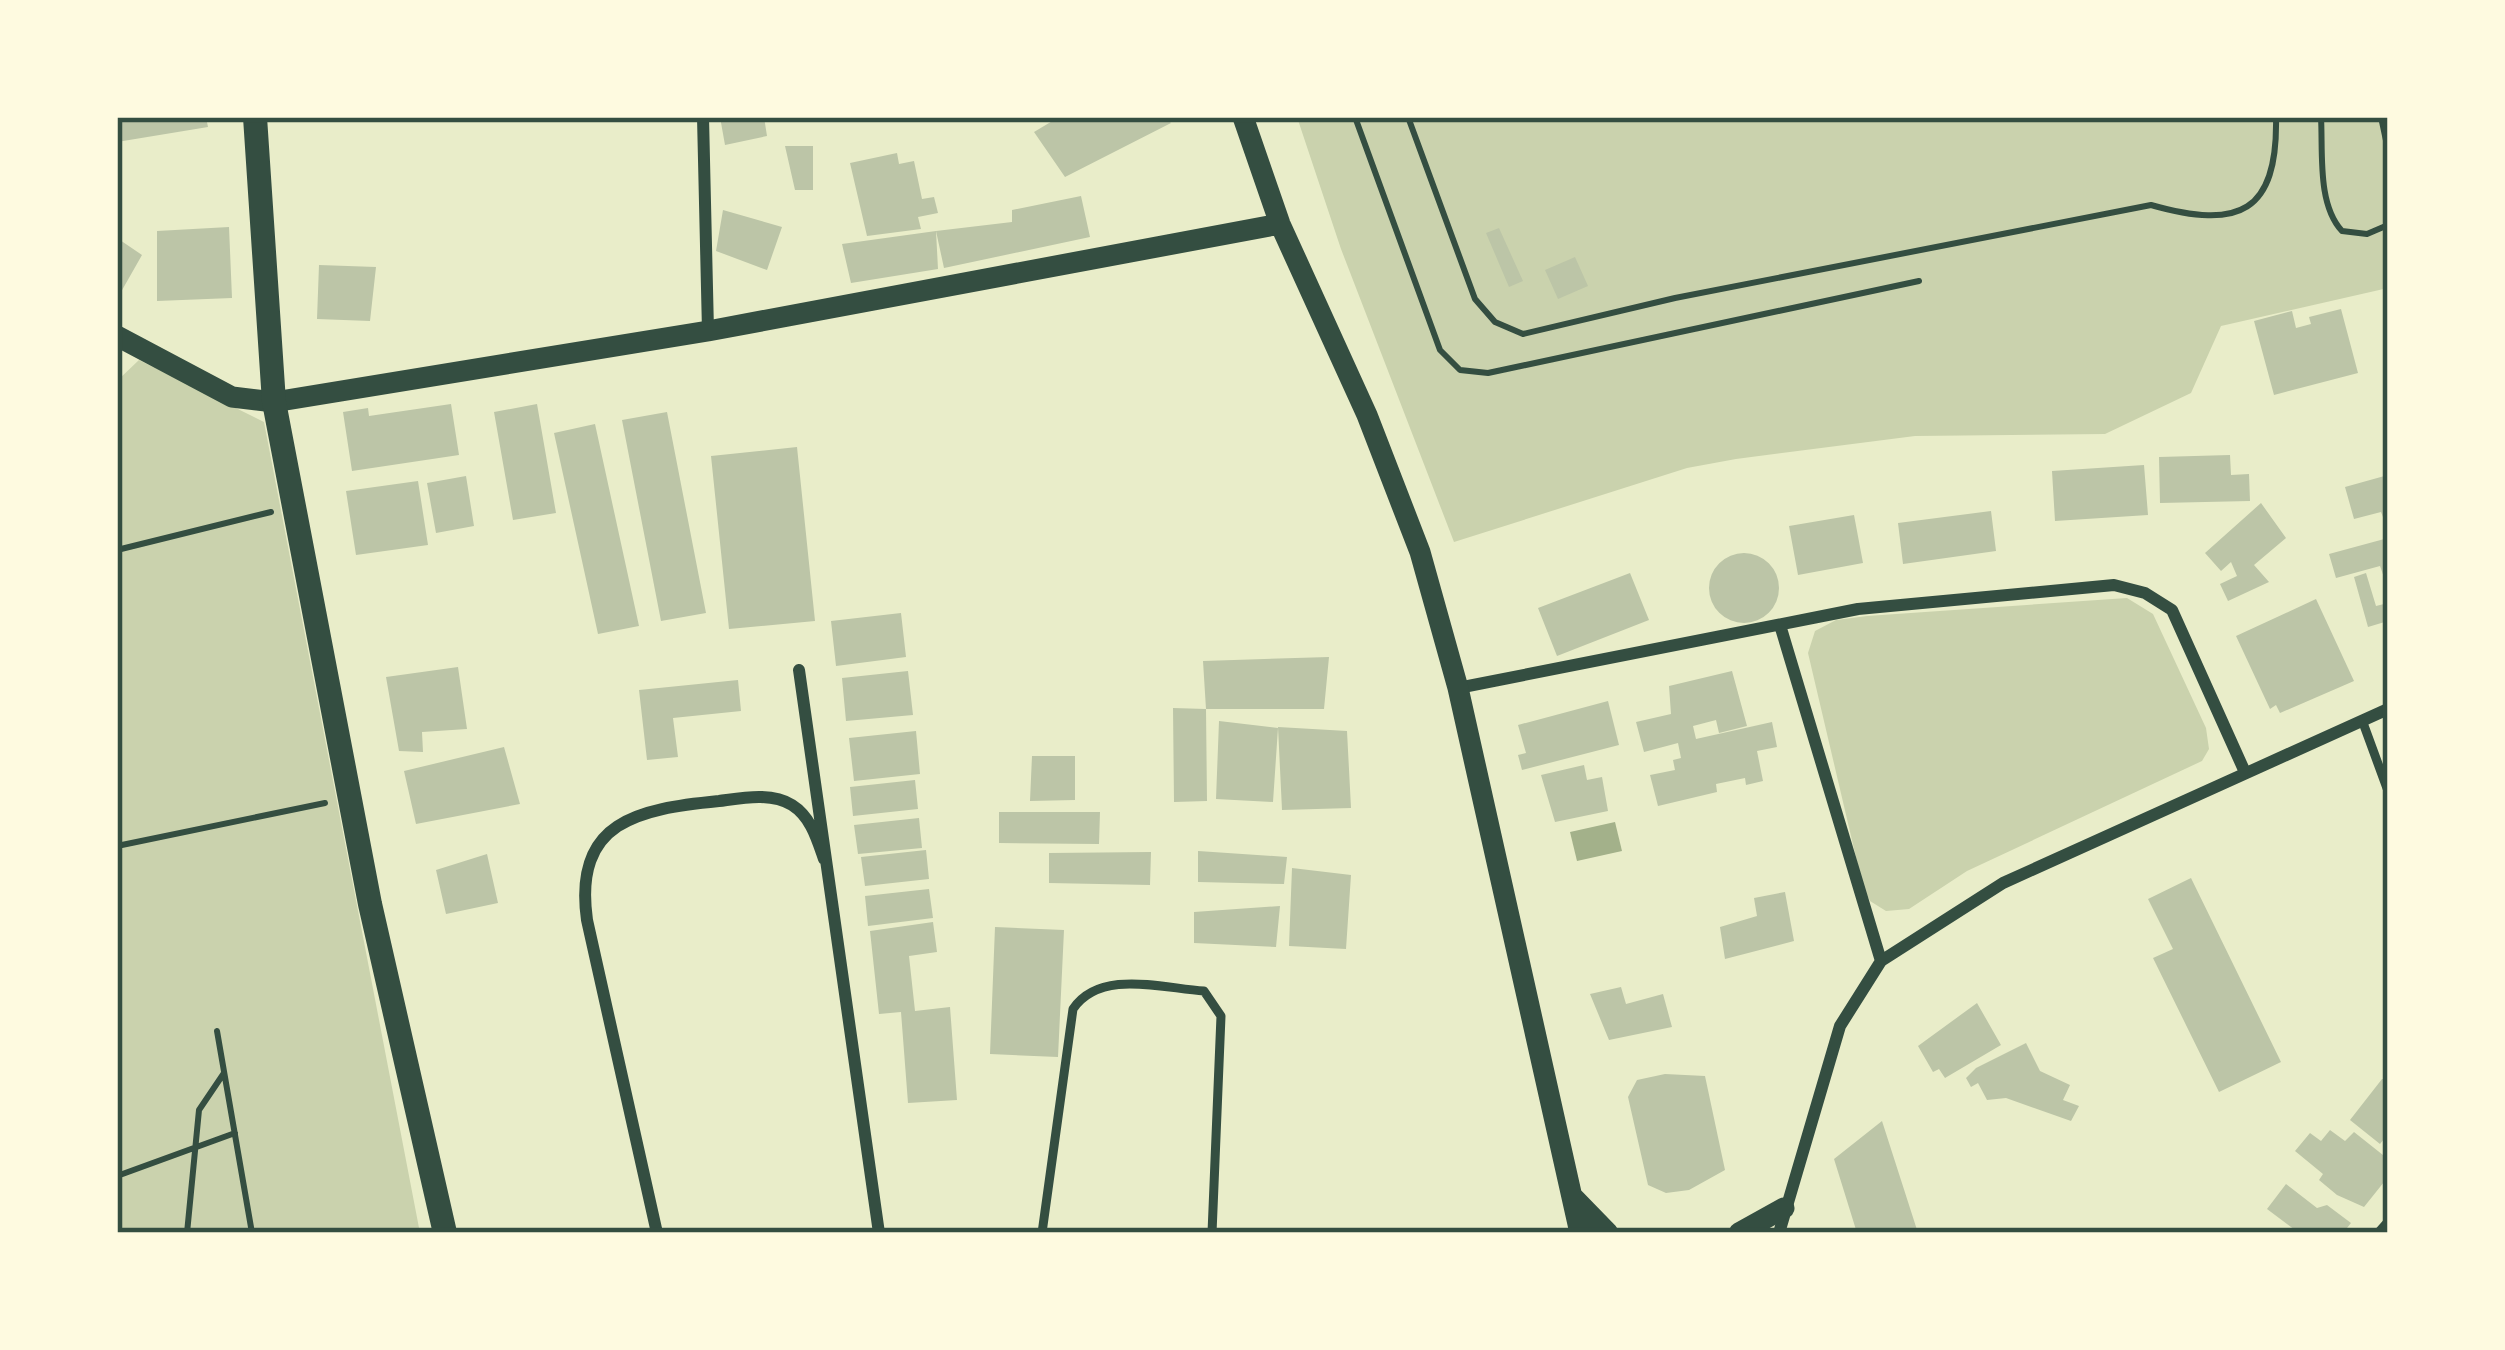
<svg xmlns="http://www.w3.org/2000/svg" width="2505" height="1350" font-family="'Space Grotesk',sans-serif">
<rect width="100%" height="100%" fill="#e9edc9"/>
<!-- green -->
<path fill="#cad2ad" d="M1297 117H2388V288L2221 326 2191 393 2105 434 1915 436 1736 459 1687 468 1454 542 1341 249Z
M139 360 264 422 420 1233H117V381Z
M2127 598 2153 614 2206 728 2209 749 2202 761 1967 871 1909 909 1886 911 1870 901 1863 887 1808 653 1815 631 1836 620 1867 616Z"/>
<!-- water -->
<path fill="#a3b18a" d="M1615 822 1622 851 1577 861 1570 832Z"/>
<!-- building -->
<path fill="#bcc5a7" d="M117 117H206L208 127 117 142Z
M720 117H764L767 136 725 145Z
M1059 117H1165L1171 123 1065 177 1034 132Z
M785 146H813V190H795Z
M897 153 899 164 914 161 922 199 934 197 938 213 918 217 921 229 867 236 850 163Z
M1081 196 1090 237 944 268 936 231 1012 222V210Z
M723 210 782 227 767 270 716 251Z
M229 227 232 298 157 301V231Z
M1499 228 1523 281 1509 287 1486 233Z
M936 231 938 269 851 283 842 244Z
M117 238 142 255 117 299Z
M1575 257 1588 286 1558 299 1545 270Z
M319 265 376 267 370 321 317 319Z
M2341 309 2358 373 2274 395 2254 321 2292 311 2296 328 2311 324 2309 317Z
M451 404 459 455 352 471 343 412 368 408 369 416Z
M537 404 556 513 513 520 494 412Z
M667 412 706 613 661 621 622 420Z
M595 424 639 626 598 634 554 433Z
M797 447 815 621 729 629 711 456Z
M2230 455 2231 475 2249 474 2250 501 2160 503 2159 457Z
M2144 465 2148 515 2055 521 2052 471Z
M2388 475V530L2381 512 2354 519 2345 487Z
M466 476 474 526 436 533 427 483Z
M418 481 428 545 356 555 346 491Z
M2261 503 2286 538 2254 565 2269 582 2228 601 2220 584 2237 576 2231 562 2221 571 2205 553Z
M1991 511 1996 551 1903 564 1898 523Z
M1854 515 1863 563 1798 575 1789 526Z
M2388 538V589L2380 566 2336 578 2329 554Z
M1709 588a35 35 0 1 1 70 0a35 35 0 1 1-70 0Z
M1630 573 1649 620 1557 656 1538 608Z
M2366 573 2376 606 2388 603V621L2368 627 2354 577Z
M2316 599 2354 681 2280 713 2276 705 2270 709 2236 636Z
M901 613 906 657 836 666 831 621Z
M1329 657 1324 709H1206L1203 661Z
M458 667 467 729 422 732 423 752 399 751 386 677Z
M908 671 913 715 846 721 842 678Z
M1732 671 1747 726 1719 733 1716 720 1693 726 1696 739 1772 722 1777 747 1757 751 1763 781 1746 785 1745 778 1716 784 1717 792 1658 806 1650 775 1675 770 1673 760 1681 758 1678 743 1644 752 1636 722 1671 714 1669 686Z
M738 680 741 711 673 718 678 757 647 760 639 690Z
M1608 701 1619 745 1522 770 1518 755 1526 753 1518 725Z
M1173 708 1206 709 1207 801 1174 802Z
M1219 721 1278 728 1273 802 1216 799Z
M1278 727 1347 731 1351 808 1282 810Z
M916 731 920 774 854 781 849 738Z
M504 747 520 804 416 824 404 771Z
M1032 756H1075V800L1030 801Z
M1584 765 1587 780 1602 777 1608 811 1555 822 1541 775Z
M915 780 918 809 853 816 850 787Z
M999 812H1100L1099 844 999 843Z
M919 818 922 848 858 854 854 825Z
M926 850 929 879 865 886 861 857Z
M1198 851 1287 857 1284 884 1198 882Z
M1151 852 1150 885 1049 883V853Z
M487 854 498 903 446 914 436 870Z
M1292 868 1351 875 1346 949 1289 946Z
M2191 878 2281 1062 2219 1092 2153 958 2173 949 2148 899Z
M929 889 933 918 868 926 865 896Z
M1785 892 1794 941 1725 959 1720 927 1757 916 1754 898Z
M1280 906 1276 947 1194 943V912Z
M933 922 937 952 909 956 915 1011 950 1007 957 1100 908 1103 901 1012 879 1014 870 931Z
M995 927 1064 930 1058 1057 990 1054Z
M1621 987 1626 1004 1663 994 1672 1027 1609 1040 1590 994Z
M1977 1003 2001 1045 1945 1078 1939 1069 1933 1072 1918 1046Z
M2026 1043 2040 1071 2070 1085 2063 1100 2079 1106 2071 1121 2006 1098 1987 1100 1978 1083 1971 1087 1966 1078 1976 1068Z
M1665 1074 1705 1076 1725 1170 1689 1190 1666 1193 1648 1185 1628 1097 1637 1080Z
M2382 1079H2388V1134L2380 1144 2350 1120Z
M1882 1121 1918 1233H1857L1834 1159Z
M2330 1130 2345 1141 2354 1132 2388 1159V1177L2364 1207 2337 1195 2319 1180 2323 1174 2295 1151 2310 1133 2321 1141Z
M2286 1184 2317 1208 2327 1205 2351 1223 2343 1233H2299L2267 1209Z"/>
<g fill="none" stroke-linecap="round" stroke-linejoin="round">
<!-- path -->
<path stroke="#344e41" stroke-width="6" d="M1355 117 1440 350 1460 370 1488 373 1919 281
M1408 117 1475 299 1495 322 1523 334 1675 298 2151 205C2239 230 2278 213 2276 117
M2321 117C2323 152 2317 204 2342 231L2367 234 2388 225
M2381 117 2388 150
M117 550 271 512
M117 846 325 803
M217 1031 252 1233
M117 1176 235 1133
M187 1233 199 1110 224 1073"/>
<!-- service -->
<path stroke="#344e41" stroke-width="9" d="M2362 720 2388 791
M1042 1233 1073 1009C1100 969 1161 988 1204 991L1221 1016 1212 1233"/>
<!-- minor -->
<path stroke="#344e41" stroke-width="12" d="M703 117 708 331
M1780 625 1881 961
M799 670 879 1233
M1458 688 1858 609 2114 585 2145 593 2172 610 2244 770
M657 1233 587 920C573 821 638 809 719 801 742 798 771 792 792 805 811 817 817 839 824 859
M1779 1233 1840 1026 1881 961 2003 883 2388 709
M2380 1233 2388 1224"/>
<!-- tertiary -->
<path stroke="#344e41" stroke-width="21" d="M1243 117 1280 224 1367 415 1420 552 1458 688 1580 1233
M117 336 232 397 274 402 708 331 1280 224
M1572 1196 1608 1233
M1739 1233 1784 1208"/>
<!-- secondary -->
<path stroke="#344e41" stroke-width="24" d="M255 117 274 402 370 904 445 1233"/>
</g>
<!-- border -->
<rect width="2505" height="1350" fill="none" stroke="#fefae0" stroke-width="240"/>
<rect x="120" y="120" width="2265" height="1110" fill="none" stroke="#344e41" stroke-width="4.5"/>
</svg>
